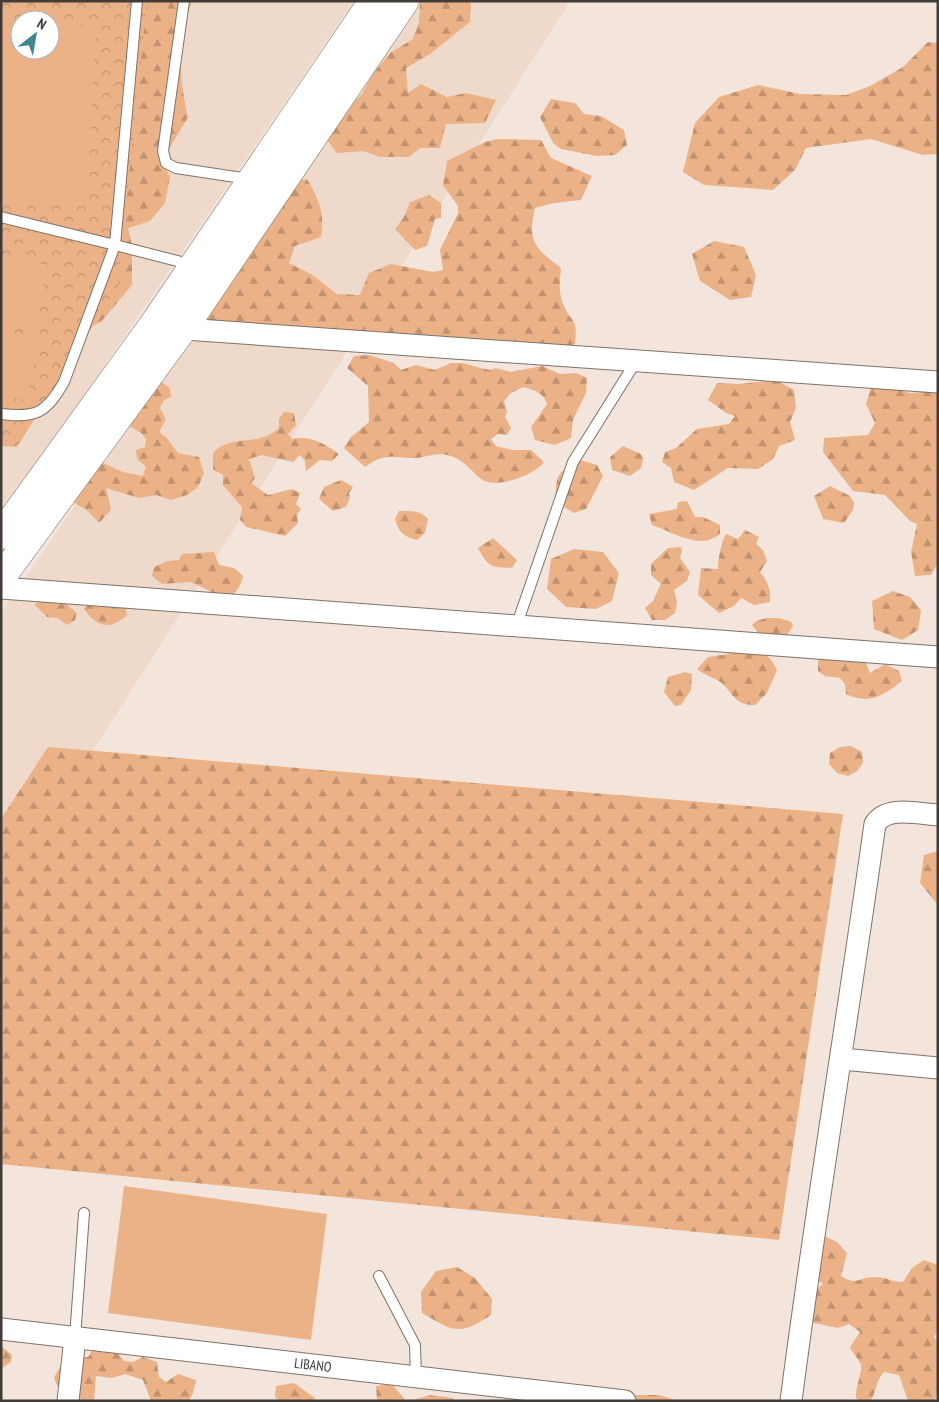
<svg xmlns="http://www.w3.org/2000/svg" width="939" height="1402" font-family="'PT Sans Narrow',sans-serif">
<defs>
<pattern id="forest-firs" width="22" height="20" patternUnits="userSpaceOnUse" patternTransform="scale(1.25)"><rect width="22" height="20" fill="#ecb287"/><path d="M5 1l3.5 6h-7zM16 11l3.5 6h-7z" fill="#c1926f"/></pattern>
<pattern id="park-crowns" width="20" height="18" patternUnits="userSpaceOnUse" patternTransform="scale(1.25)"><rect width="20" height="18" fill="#ecb287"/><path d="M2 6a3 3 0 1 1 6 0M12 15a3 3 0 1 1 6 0" fill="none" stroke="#c1926f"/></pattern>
</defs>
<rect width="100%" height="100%" fill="#f3e5dc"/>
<!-- built -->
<path fill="#eed9cb" d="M145 1H354L1 517V220Z
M418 1H570L1 895V614Z"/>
<!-- forest -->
<path fill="url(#forest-firs)" d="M141 1H192C178 43 178 75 188 117L162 161 170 177 165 203 150 221 128 228 132 245V285L101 322 72 335 1 178Z
M420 1H471L470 22 430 54 406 68 408 93 421 84 447 97 466 93 496 100 485 123 446 124 440 148H420L409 157H380L363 151 337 153 327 140 344 112 362 94 372 75 390 53 413 39 419 22Z
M928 42 938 43V154L923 155 871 139 806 148 795 170 773 190 704 185 683 172 695 123 719 97 758 85 800 94 846 95 870 86 903 67Z
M551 99 575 103 584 114 601 116 624 130 627 145 615 155 597 156 561 149 553 143 540 117Z
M497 139 541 140 551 158 592 176 581 200 554 203 535 208C527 242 535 248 561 268 560 280 558 292 563 304 572 325 578 316 575 344L552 350 201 330 215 278 287 182 307 179C319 199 325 214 321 237L295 246 289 263 311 274 337 294 360 295 369 273 391 264 433 272 443 270 440 250 458 213V206L443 185 447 161 485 142Z
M429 195 441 203V218L435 219 427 246 415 250 395 229 404 217 410 202Z
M714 241 744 247 756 275 751 297 730 300 700 281 692 254Z
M369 355 394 363 401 370 416 365 435 370 451 363H463L477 367 490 370 496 368 511 372 542 366 560 374 576 373 587 378 586 393 573 420 571 438 555 445 535 440 531 427 547 404C543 392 534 390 523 387L511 393 504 401 507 412 505 417 511 428 507 435 498 434 491 439 496 446 512 450H531L544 462C535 475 495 490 481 479 471 471 464 460 451 456 437 451 426 458 412 458 401 458 393 455 382 458 376 459 370 464 365 467L344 448 351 437 369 422 368 386 347 368 354 356Z
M776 380 794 390 796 408 790 422 795 440 779 446 773 459 758 469 728 468 694 490 674 482 671 468 662 462 665 452 676 448 697 429 729 424 735 416 726 413 708 400 717 383 739 384Z
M159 381 170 388 171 397 164 400 160 408 166 419 159 432 166 437 178 453 199 457 204 473 198 487 187 495 171 500 156 495 139 498 106 488 111 510 99 523 88 511 73 502 101 462 123 472 143 476 146 467 137 459 136 450 145 447 146 439 141 433 121 421Z
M872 383 910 393 938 391V563L931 575 915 576 911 552 917 524 910 521 885 495 853 491 823 452 824 438 868 435 875 423 866 404Z
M284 412 294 413 296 425 288 434 292 439C310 435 325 444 339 454L332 461 320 460 306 471 305 461 300 455 293 462 262 455 249 459 255 478 251 483 268 495 292 489 300 493 296 504 301 509 297 515 298 523 285 536 246 527 240 520 242 507 223 485V475L213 469V453C231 433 258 448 279 428V419Z
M623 446 641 454 643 459 641 468 630 476 612 470 610 457Z
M580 460 597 465 603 476 586 509 574 513 556 502C555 477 557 471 580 460Z
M341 480 353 487 349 493 350 498 346 507 333 511 319 499 324 487Z
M830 486 850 496 854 502 853 510 844 523 823 519 814 496Z
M687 501 695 517H703L720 525V534C700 551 673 532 652 525L649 514 677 509 678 502Z
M399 511C410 511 421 510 428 519L425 533 417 540C404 537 398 532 395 519Z
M745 530 759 537 756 544 763 550 767 561 760 572C768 582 771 590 770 602L754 605 741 598 734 606 719 613 698 595 701 568 718 569C718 559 721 543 726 534L738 539Z
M493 538 517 560 512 568C490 567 489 568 478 548Z
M681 547 682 550 680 558 690 572 687 581 674 590 677 602 675 613 665 620H652L645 608 653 601 661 584 651 575V564L668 548Z
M574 549 603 552 619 573 612 601 596 609 566 607 547 589 551 559Z
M214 552 219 565 234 568 243 576C240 588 236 594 226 599L191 582 162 584 152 576 154 567 168 561 179 560 182 554Z
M893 591 910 597 921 610 918 630 902 640 874 629 872 601Z
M43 597 64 602 77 613 75 620 67 625 58 618 47 617 35 605Z
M93 601 125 606 127 615C110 631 97 627 84 609Z
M767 618H779L791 622 793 626 785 638 758 633 752 625 756 621Z
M741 648C759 649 769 653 777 670L767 693 755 705C732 706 732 688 717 680 710 676 704 675 697 669L708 657 728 654Z
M827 655 866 663 870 673 885 664 899 671 902 681C883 696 869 705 846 694L845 684 840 678 825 676 818 671V660Z
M685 672 692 674 691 690 681 705 675 706 664 692 668 677Z
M851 746 862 752 863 763 857 771 848 776 837 773 829 764 830 753 840 747Z
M48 747 843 814 779 1240 1 1164V819Z
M938 851V905L920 883 924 855Z
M818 1233 837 1242 847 1253 841 1276C858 1287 859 1276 875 1277 885 1277 893 1282 903 1282L912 1268 924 1260 938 1265V1329L934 1338 938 1340V1387L935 1401H908L899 1375 884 1372C874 1383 878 1391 870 1401H860L856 1398C855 1386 863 1372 861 1365 859 1359 853 1354 850 1347L860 1332 849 1324 838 1328 814 1323 804 1310 816 1290 823 1284 811 1276Z
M457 1267 475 1278 492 1299 491 1315C459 1336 454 1332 422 1313L421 1292 436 1271Z
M1 1346 12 1355 11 1362 2 1368Z
M106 1348 117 1352 124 1361 133 1362 143 1357 157 1362 159 1377 166 1382 178 1374 196 1380 193 1393 189 1401H151L143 1380 125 1374 112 1378 96 1376 94 1401H58L59 1390 54 1378C63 1360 67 1358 88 1357L92 1351Z
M294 1383 315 1398V1401H279L275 1397 276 1386Z
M392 1384 406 1401 377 1400 376 1386Z
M430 1395 453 1398 455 1401H410Z
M636 1395H659L678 1401H624Z"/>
<!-- park -->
<path fill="url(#park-crowns)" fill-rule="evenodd" d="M1 1H147L118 286 17 447 1 446ZM20 20H50V50H20Z"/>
<!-- garden -->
<path fill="#ecb287" d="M1 22 20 23V50H50V25L96 27 87 206 1 202Z
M1 257 48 265 36 330 1 324Z
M1 332 38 338 27 400 1 396Z
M124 1186 327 1214 311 1340 108 1313Z"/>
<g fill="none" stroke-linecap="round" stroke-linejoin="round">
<!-- lane casing -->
<g stroke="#7e7269" stroke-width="12">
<path id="lane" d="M137 1 115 245 193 265
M184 1 163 151 166 163 176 168 249 179
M1 217 115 245 64 382C46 413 37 418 1 414
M516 627 573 462 635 363
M379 1276 415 1345 416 1377
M75 1338 84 1213"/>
</g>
<!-- street casing -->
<g stroke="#7e7269" stroke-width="23">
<g id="street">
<path d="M170 328 938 382"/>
<path d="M1 588 938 657"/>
<path d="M842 1059 938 1068"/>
<path id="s1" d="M1 1329 625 1401"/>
<path d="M68 1401 75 1338"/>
<path d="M791 1401C816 1208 848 1016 875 824 887 805 918 814 938 815"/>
</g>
</g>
<!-- secondary casing -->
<g stroke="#7e7269" stroke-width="29">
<path id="secondary" d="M1 535 153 325 373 1
M1 578 188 322 405 1"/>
</g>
<!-- lane -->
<use href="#lane" stroke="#fff" stroke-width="10"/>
<!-- street -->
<use href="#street" stroke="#fff" stroke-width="21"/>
<!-- secondary -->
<use href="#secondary" stroke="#fff" stroke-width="28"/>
</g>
<g text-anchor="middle" stroke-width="5" stroke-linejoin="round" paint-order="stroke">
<!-- street labels -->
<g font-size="14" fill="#413c38" stroke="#fff">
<text dy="5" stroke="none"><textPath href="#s1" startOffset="314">LIBANO</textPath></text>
</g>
</g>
<!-- border -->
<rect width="939" height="1402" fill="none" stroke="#413c38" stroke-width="5"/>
<!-- north arrow -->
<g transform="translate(35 35) rotate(31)"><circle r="24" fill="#ffffff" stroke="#b3b1af"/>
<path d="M0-4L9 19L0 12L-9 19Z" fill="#408690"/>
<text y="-8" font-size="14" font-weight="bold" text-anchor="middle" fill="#413c38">N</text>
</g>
</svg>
